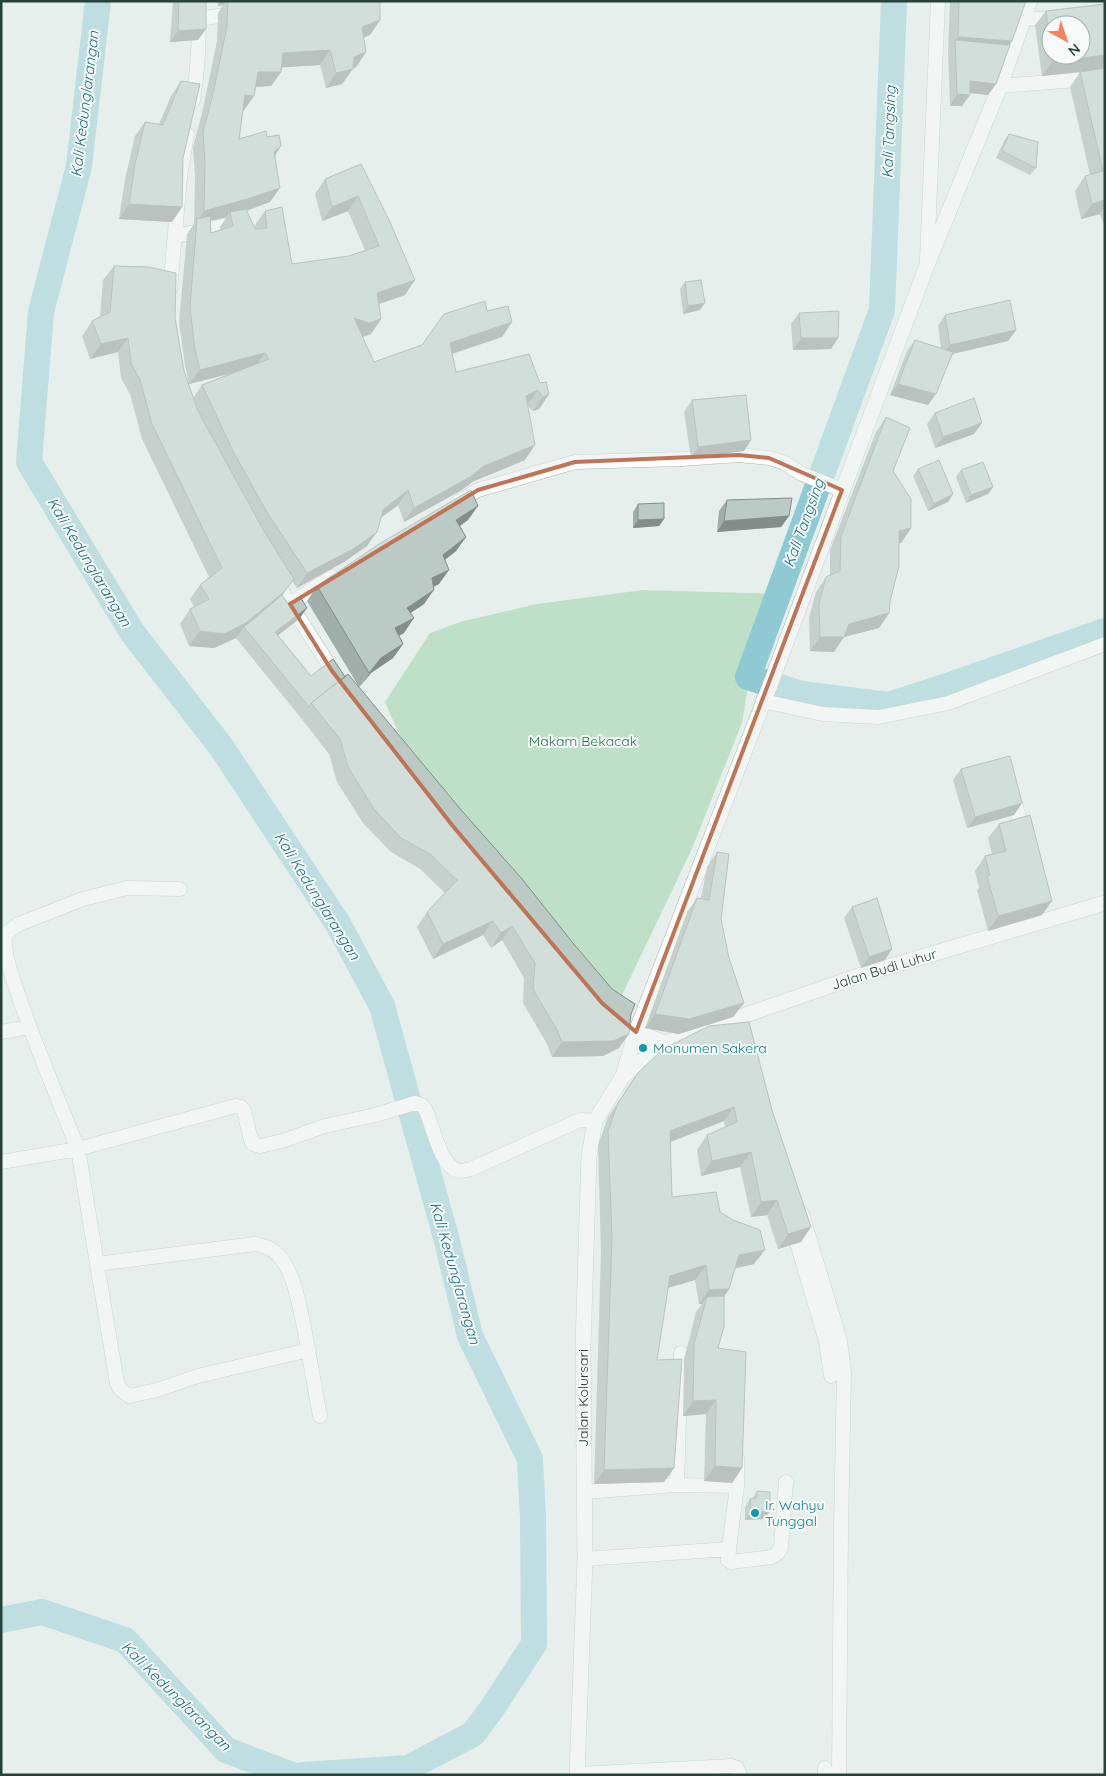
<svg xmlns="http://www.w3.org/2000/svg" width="1106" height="1776" font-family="Quicksand,sans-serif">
<rect width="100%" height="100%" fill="#e6efeb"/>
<!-- green -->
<path fill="#bfe0c8" d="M643 590 779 594 750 673 742 723 691 851 621 997 577 955 408 754 385 702 430 633 460 622 537 604Z"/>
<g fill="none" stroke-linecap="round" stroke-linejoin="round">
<!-- river -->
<path stroke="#8ec9d4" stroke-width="26" d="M98 1 79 166 41 312 29 462 132 632 222 748 338 924 382 1006 447 1241 470 1336 530 1459 533 1518 534 1644 493 1707 473 1734 408 1768 303 1775
M894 1 882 310 748 677 801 694 888 705 950 685 1105 631
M1 1620 42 1612 125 1640 226 1750 292 1775"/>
<!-- minor casing -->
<g stroke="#a8b8b2" stroke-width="15">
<path id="minor" d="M1024 18 1041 19 1057 18
M199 19 237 13
M1000 86 1102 78 1105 89
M193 100C198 68 200 34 198 1
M176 236 237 223
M927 260 938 1
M170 289 180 177 187 134
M458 502 478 490 575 462 681 459 739 455 769 458 783 462 802 474 842 490
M274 579 338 679
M290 604 332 577
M763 701 823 714 879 717 948 703 1105 644
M1012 793 1024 835
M180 889 127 888 83 899 19 924 5 934C3 953 13 979 19 997 37 1049 58 1099 78 1149L235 1106 241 1107 244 1111 251 1140 253 1144 260 1146 282 1141 325 1126 375 1115 415 1103 422 1105 425 1109C433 1124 439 1166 459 1171 463 1171 467 1170 471 1169L580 1120 595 1121
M1 1032 29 1027
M1 1162 78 1149 97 1264 255 1244C267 1246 276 1250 283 1261 295 1279 298 1301 303 1322 309 1353 314 1385 320 1416
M802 1214 840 1340 844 1373 841 1530 839 1775
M792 1226 826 1341 831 1376
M97 1264 117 1383 121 1390 129 1396 157 1390 198 1376 309 1350
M677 1485 681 1353
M584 1492 677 1485 737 1486
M729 1549 728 1560 731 1562 772 1557 778 1553 781 1547 786 1482
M585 1559 729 1549 737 1486V1457
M825 1768V1775
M577 1774 732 1766 737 1768 740 1775"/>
</g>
<!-- tertiary casing -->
<g stroke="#a8b8b2" stroke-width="16">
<path id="tertiary" d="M636 1032 665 1043
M623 1076 665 1043 864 974 1105 903
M577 1775 585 1559 583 1346 589 1156 595 1121 623 1076 636 1032 772 680 927 265 1000 86 1030 1"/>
</g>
<!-- minor -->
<use href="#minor" stroke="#fff" stroke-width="14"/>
<!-- tertiary -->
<use href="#tertiary" stroke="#fff" stroke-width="15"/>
</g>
<!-- wall -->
<path fill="#a1aea9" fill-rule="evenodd" d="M173 1H206L198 40 170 42Z
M218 1H380V20L370 35 363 37 366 52 356 67 353 68 342 84 326 88 320 65 282 67 281 72 271 86 256 87 254 96 244 110H243L239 139 267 137 281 146 275 156 270 202 246 211 255 228V225L265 211 292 264 349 256 365 250 348 211 322 221 315 194 325 179 361 164 405 295 379 304 381 319 371 334 363 337 374 362 422 345 487 311 512 322 502 337 452 354 456 372 540 383 549 394 539 409 533 411 527 405 525 460 474 481 460 491 404 522 398 505 381 518 367 546 344 562 297 588 292 581 282 596 289 605 307 608 299 619 278 635 311 676 345 677 359 687 307 601 317 586 468 520 460 526 466 537 456 551 445 560 439 584 433 587 424 604 410 613 404 633 399 636 403 644 393 658 371 673 359 687 619 1048 603 1056 552 1057 547 1044 523 1003 524 978 502 940 491 948 483 935 433 959 417 927 427 912 445 893 420 869 391 852 363 823 337 782 329 754 301 718 236 638 214 648 189 646 180 624 190 609 194 607 190 599 200 585 209 577 142 439 130 394 121 378 118 352 90 359 82 336 92 321 100 317 103 280 114 266 175 318 184 371 193 398 202 385 233 373 189 384 185 365 179 322 187 234 194 224 195 177 193 147 203 109 217 41 218 13 223 5 218 6ZM227 217 220 227V230L211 233 210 221Z
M950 1H1026L996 84 988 95 970 93 962 106H950L948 52Z
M1105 4V228L1100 214 1081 219 1075 191 1085 176 1090 175 1070 87 1080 72 1089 71 1042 76 1035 25 1046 11ZM1051 25 1081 55H1051Z
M181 81 183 158 182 207 172 222 119 219 125 179 135 136 145 122 159 124 171 96Z
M1009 134 1036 168 1030 175 996 158 1004 141Z
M685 282 700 310 683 314 680 289Z
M799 313 838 338 831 349 793 350 791 324Z
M945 315 1016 330 1008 341 953 354 928 405 890 395 907 351 915 340 941 348 938 326Z
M692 400 751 440 744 451 691 458 684 412Z
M935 413 974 434 935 448 927 424Z
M886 417 893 471 911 528 901 543H899L890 601 889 613 879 628 844 637 834 652 810 651 809 618 816 592 826 577 830 575V550L876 432Z
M918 469 953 494 948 502 928 511 913 476Z
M961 470 993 487 988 494 966 503 956 477Z
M727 500 789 516 781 527 717 532 719 511Z
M638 504 664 519 659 526 633 528V512Z
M961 769 1022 803 1014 815 967 828 953 780Z
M999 824 1042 915 988 931 977 890 979 888 975 871 985 856 992 854 988 838Z
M717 852 721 919 729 958 744 1003 733 1017 679 1034 645 1028 687 912 697 898H701L707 867Z
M852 907 885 960 861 968 844 918Z
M637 1074 772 1110 811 1227 801 1242 778 1249 767 1215 751 1217 740 1167 701 1176 697 1150 707 1135 725 1128 724 1121 670 1142 672 1197 720 1212 754 1264 735 1268 729 1289 724 1297 718 1348 742 1468 732 1483 704 1481 706 1414 683 1416 684 1359 696 1312 702 1304H699L695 1280 668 1288 657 1360 674 1468 664 1482 594 1484 601 1253 598 1145 608 1117Z
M757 1491 765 1519 745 1520V1507L750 1499H752Z"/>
<!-- shaded-wall -->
<path fill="#838d89" d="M221 1H226L223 5 218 6Z
M380 20 370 35 351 42 362 27Z
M206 29 198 40 170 42 178 31Z
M958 37 1012 41 1002 56 955 40Z
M330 50 320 65 272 68 283 53Z
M366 52 356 67 343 71 354 57Z
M1105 55V69L1042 76 1052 62Z
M353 69 342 84 326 88 336 73Z
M258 72H281L271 86 247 87Z
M970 81 996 84 988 95 962 92Z
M957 94 970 95 962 106H950Z
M245 95 254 96 244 110H235Z
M281 146 271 161 274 152Z
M280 188 270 202 237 214 230 212 227 217 196 224 197 221 204 211Z
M358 196 348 211 322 221 332 207Z
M1105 200V207L1100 214 1081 219 1092 204Z
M129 204 182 207 172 222 119 219Z
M415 280 405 295 367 308 377 293Z
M705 303 700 310 683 314 688 306Z
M354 318 381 319 371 334 359 338Z
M512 322 502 337 439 358 450 343Z
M1016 330 1008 341 942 356 950 345Z
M128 338 118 352 90 359 101 344Z
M801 338H838L831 349 793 350Z
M265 353 255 367 189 384 200 370Z
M898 384 936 394 928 405 890 395Z
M538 390 527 405 526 396Z
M549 394 539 409 533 411 543 397Z
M982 423 974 434 935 448 943 437Z
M751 440 744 451 691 458 698 447Z
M535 445 525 460 474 481 460 491 404 522 414 508 484 466Z
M993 487 988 494 966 503 971 495Z
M408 490 398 505 372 524 383 510Z
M953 494 948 502 928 511 934 504Z
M478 506 468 520 446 535 456 520Z
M789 516 781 527 717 532 724 521Z
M664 519 659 526 633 528 638 520Z
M911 528 901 543 888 545 899 531Z
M377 532 367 546 344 562 297 588 307 573Z
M466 537 456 551 433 569 443 555Z
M449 570 439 584 422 593 432 578Z
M294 579 274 606 244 627 236 638 214 648 189 646 200 631Z
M434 590 424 604 396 623 407 608Z
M307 608 299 619 268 643 275 632Z
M889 613 879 628 844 637 834 652 810 651 820 637 849 624Z
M414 618 404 633 385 643 395 628Z
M403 644 393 658 371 673 359 688 381 658Z
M1022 803 1014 815 967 828 975 817Z
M1052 901 1042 915 988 931 998 916Z
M493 921 483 935 433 959 443 944Z
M512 926 502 940 491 948 501 933Z
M892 949 885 960 861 968 869 957Z
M744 1003 733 1017 679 1034 645 1028 655 1014Z
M629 1034 619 1048 603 1056 552 1057 562 1042Z
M734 1107 724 1121 660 1146 670 1131Z
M751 1152 740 1167 701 1176 712 1161Z
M777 1200 767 1215 751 1217 761 1202Z
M811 1227 801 1242 778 1249 788 1234Z
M765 1250 754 1264 728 1270 739 1255Z
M706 1265 695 1280 660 1290 670 1276Z
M729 1289 719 1304 707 1297 702 1304H699L709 1290Z
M716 1400 706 1414 683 1416 693 1401Z
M715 1466 742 1468 732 1483 704 1481Z
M674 1468 664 1482 594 1484 604 1470Z
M770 1511 765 1519 745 1520 751 1512Z"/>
<!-- building -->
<path fill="#bbcac4" stroke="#838d89" d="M179 1H206V29L178 31Z
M228 1H380V20L362 27 366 52 354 57 353 69 336 73 330 50 283 53 281 72H258L254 96 245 95 239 139 266 131 267 137 279 135 281 146 274 152 280 188 247 199 204 211 205 163 203 132 213 94 227 26Z
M959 1H1026L1012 41 958 37Z
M1105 4V55L1052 62 1051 55H1081V25H1051V52L1046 11Z
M955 40 1010 45 996 84 970 81V95L957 94Z
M1105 68V200L1092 204 1085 176 1103 171 1080 72Z
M181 81 200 84 183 158 182 207 129 204 135 164 145 122 163 125Z
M1009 134 1038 142 1036 168 1002 151Z
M361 164 389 220 415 280 377 293 381 319 369 323 354 318 374 362 422 345 444 314 485 301 487 311 508 306 512 322 450 343 456 372 529 354 540 383 546 382 549 394 543 397 538 390 526 396 535 445 484 466 470 477 414 508 408 490 383 510 377 532 355 548 307 573 265 509 233 451 202 385 269 359 265 353 200 370 195 350 190 307 197 219 210 216 211 233 233 226 230 212 246 209 255 229 267 228 265 211 282 207 292 264 349 256 379 246 358 196 332 207 325 179Z
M114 266 148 267 176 273 175 318 184 371 198 411 265 533 294 579 284 592 246 623 224 634 200 631 190 609 209 599 200 585 222 568 152 424 140 380 131 363 128 338 101 344 92 321 110 312Z
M701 280 705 303 688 306 685 282Z
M1010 300 1016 330 950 345 945 315Z
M839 311 838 338H801L799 313Z
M915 340 953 352 936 394 898 384Z
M746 395 751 440 698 447 692 400Z
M974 398 982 423 943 437 935 413Z
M886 417 910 428 893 471 911 499V528L899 531V566L890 601 889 613 849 624 844 637H820L819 604 826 577 840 571 841 536Z
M939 460 953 494 934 504 918 469Z
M983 462 993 487 971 495 961 470Z
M471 490 478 506 456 520 466 537 443 555 449 570 432 578 434 590 407 608 414 618 395 628 403 644 381 658 369 673 317 586 379 544Z
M792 498 789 516 724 521 727 500Z
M664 503V519L638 520V504Z
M282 595 289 605 301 598 307 608 275 632 311 676 333 659 345 677 311 703 309 707 244 627Z
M348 674 462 811 522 879 573 943 612 989 635 1004 631 1014 629 1034 613 1041 562 1042 557 1030 533 989 535 963 512 926 501 933 493 921 443 944 427 912 457 880 430 854 401 838 374 809 348 767 340 739 311 703Z
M1010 756 1022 803 975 817 961 769Z
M1030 815 1052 901 998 916 987 876 990 875 985 856 1006 851 999 824Z
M717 852 729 854 721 919 729 958 744 1003 689 1019 655 1014 697 898 709 900Z
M877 898 892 949 869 957 852 907Z
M749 1022 772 1110 811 1227 788 1234 777 1200 761 1202 751 1152 712 1161 707 1135 737 1122 734 1107 670 1131 672 1197 716 1192 720 1212 733 1220 760 1230 765 1250 739 1255 729 1289 709 1290 706 1265 670 1276 657 1360 682 1359 674 1468 604 1470 612 1238 608 1131 618 1103 637 1074 663 1049 709 1026Z
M724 1296V1326L718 1348 746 1352 742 1468 715 1466 716 1400 693 1401 694 1344 707 1297Z
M757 1491 770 1492V1511L751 1512 750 1499 757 1498Z"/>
<!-- marked area -->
<path d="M0 0H1106V1776H0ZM739 455 769 458 842 490 636 1032 602 1003 452 825 332 671 290 604 478 490 575 462Z" fill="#e6efeb" fill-opacity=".55" fill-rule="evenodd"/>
<path fill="none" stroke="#c07456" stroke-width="4" stroke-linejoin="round" d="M739 455 769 458 842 490 636 1032 602 1003 452 825 332 671 290 604 478 490 575 462Z"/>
<!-- markers -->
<g fill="#0f9aa8" stroke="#f7fbf9" stroke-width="2">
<circle cx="643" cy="1048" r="5"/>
<circle cx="755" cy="1513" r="5"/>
</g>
<g text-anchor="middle" stroke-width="4" stroke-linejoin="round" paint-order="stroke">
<!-- park labels -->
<g font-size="14" fill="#2d7a4b" stroke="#f7fbf9">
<text x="583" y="746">Makam Bekacak</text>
</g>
<!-- street labels -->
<g font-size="14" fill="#24423a" stroke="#f7fbf9">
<text transform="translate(884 969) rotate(-17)" y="5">Jalan Budi Luhur</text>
<text transform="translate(583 1398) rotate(-90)" y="5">Jalan Kolursari</text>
</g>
<!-- culture labels -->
<g font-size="14" fill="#0d838f" stroke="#f7fbf9" text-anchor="start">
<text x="653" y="1053">Monumen Sakera</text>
<text x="765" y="1510">Ir. Wahyu<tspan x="765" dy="16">Tunggal</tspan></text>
</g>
<!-- water labels -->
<g font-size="15" font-style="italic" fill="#1c6f80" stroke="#f7fbf9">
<text transform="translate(85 104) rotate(-83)" y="5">Kali Kedunglarangan</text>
<text transform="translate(889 132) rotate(-88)" y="5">Kali Tangsing</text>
<text transform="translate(804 523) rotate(-70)" y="5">Kali Tangsing</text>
<text transform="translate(89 562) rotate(59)" y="5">Kali Kedunglarangan</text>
<text transform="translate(317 896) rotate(58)" y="5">Kali Kedunglarangan</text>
<text transform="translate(455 1273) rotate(74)" y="5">Kali Kedunglarangan</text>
<text transform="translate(176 1696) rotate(45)" y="5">Kali Kedunglarangan</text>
</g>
</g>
<!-- border -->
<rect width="1106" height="1776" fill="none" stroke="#24423a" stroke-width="5"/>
<!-- north arrow -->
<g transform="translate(1066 40) rotate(140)"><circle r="24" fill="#f7fbf9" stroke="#a3b1ad"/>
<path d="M0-4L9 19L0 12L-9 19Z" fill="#f4845f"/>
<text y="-8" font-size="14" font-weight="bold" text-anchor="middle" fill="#24423a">N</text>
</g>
</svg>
